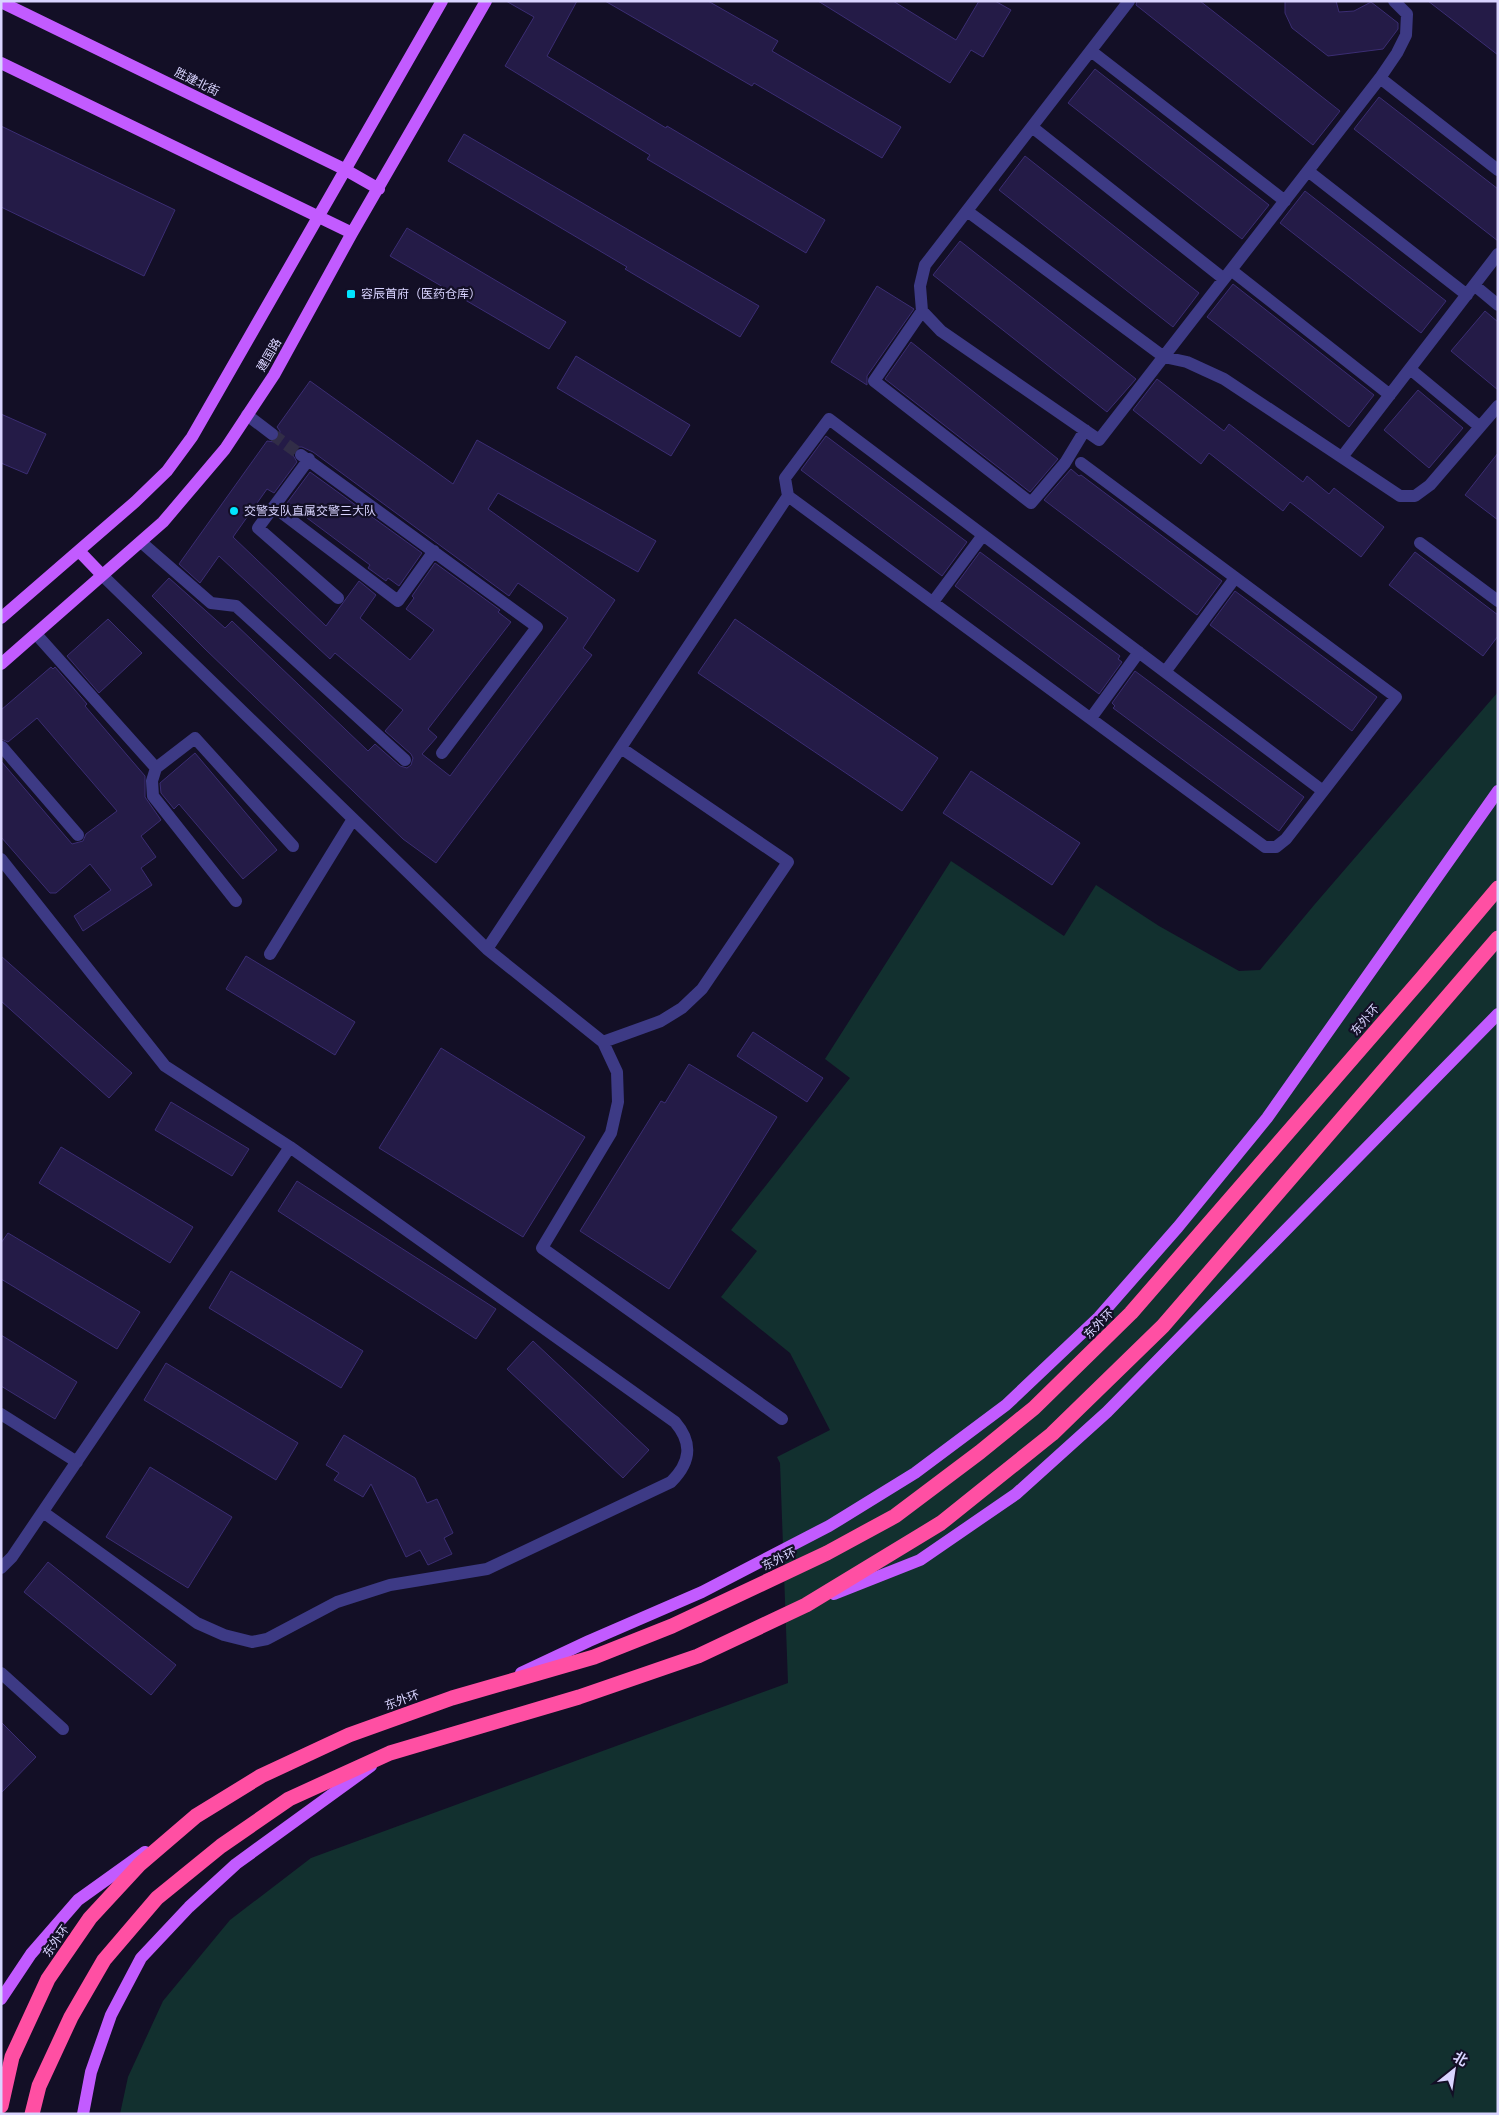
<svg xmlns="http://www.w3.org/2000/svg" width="1499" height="2115" font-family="Ubuntu,'Noto Sans SC',sans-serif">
<rect width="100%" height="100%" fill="#130f26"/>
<!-- green -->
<path fill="#12302f" d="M1498 692V2114H120L128 2077 163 2001 230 1920 311 1858 788 1683 780 1463 777 1457 830 1430 790 1353 721 1297 757 1251 731 1230 850 1078 825 1059 951 861 1064 936 1096 885 1159 926 1239 971 1260 970 1315 904Z"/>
<!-- building -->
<path fill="#241b47" stroke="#3b2d73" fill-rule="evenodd" d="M506 1H577L547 56 666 128 667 126 825 220 806 253 647 159 650 155 505 66 534 17Z
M605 1H708L778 41 772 51 901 127 882 158 754 83 752 86Z
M818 1H893L956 40 979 1H995L1011 10 983 57 971 50 950 83Z
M1137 1H1200L1340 111 1313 145 1136 5Z
M1285 1H1336L1339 12 1354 11 1371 2 1398 23V29L1383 49 1328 56 1292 28 1285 13Z
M1428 1H1498V55Z
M1095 69 1269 205 1242 239 1068 103Z
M1379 97 1498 189V241L1354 129Z
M1 126 175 210 144 276 1 207Z
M464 134 759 306 740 337 625 269 627 267 448 161Z
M1025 156 1199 293 1173 327 999 190Z
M1305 191 1446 301 1421 333 1280 223Z
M407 228 566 322 549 349 390 256Z
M960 241 1136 379 1107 412 933 275Z
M1233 284 1374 395 1349 427 1207 317Z
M877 286 914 309 867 376V385L831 362Z
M1485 311 1498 322V390L1451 351Z
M911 342 1058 459 1030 492 885 379Z
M576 356 690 425 671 456 557 388Z
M1157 379 1224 431 1229 424 1303 482 1307 476 1329 494 1334 488 1384 527 1361 557 1290 502 1283 511 1209 453 1201 464 1133 410Z
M310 381 453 484 477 440 656 541 638 572 498 493 488 509 615 600 583 648 592 655 436 863 403 839 205 649 152 596 169 578 225 628 232 621 368 751 375 744 400 766 407 768 411 765 413 758 411 754 385 731 403 710 335 653 330 659 219 556 200 583 179 564 267 441 275 442 279 438 280 431 277 427ZM298 447H302L313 452 509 596 518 583 568 618 450 776 422 754 437 737 428 729 511 622 498 612 500 610 435 563 412 596 414 598 406 609 434 630 410 660 360 618 376 595 359 581 326 626 233 537 267 489 274 493 297 462 293 455Z
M1418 390 1463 428 1429 468 1384 430Z
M1 414 46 434 27 474 1 463Z
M826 436 967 542 942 576 801 470Z
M1498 453V520L1465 495Z
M1071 469 1079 476 1081 475 1222 581 1197 615 1044 500Z
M310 472 422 553 399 586 388 578 386 581 368 568 370 565 287 503Z
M980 552 1120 656 1118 659 1122 662 1099 694 955 586Z
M1415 552 1498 615V636L1483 656 1389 585Z
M1235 591 1377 697 1352 731 1210 625Z
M108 619 142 653 99 693 67 656Z
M735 619 938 758 902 811 698 673Z
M51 667 53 669 55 667 87 704 85 706 145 776V797L161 820 141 836 156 857 141 868 152 885 83 931 74 916 111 890 90 864 56 893H50L1 837V761L72 844 83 841 86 834 117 811 37 718 8 742 1 739V710Z
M1135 671 1304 797 1279 831 1113 708 1115 706 1112 703Z
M195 753 277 850 243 879 179 804 174 809 161 793 160 783Z
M971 771 1080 843 1052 885 943 813Z
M1 956 132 1073 109 1098 1 1001Z
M246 956 355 1022 335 1055 226 989Z
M753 1032 823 1078 807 1102 737 1056Z
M441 1048 585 1137 523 1237 379 1148Z
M689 1064 777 1117 669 1289 580 1231 661 1101 665 1103Z
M171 1102 249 1149 232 1176 155 1130Z
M61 1147 193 1227 170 1263 39 1183Z
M297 1181 496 1309 476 1339 278 1211Z
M8 1233 140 1312 117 1349 1 1279V1243Z
M231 1271 363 1351 341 1388 209 1308Z
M1 1335 77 1382 55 1419 1 1386Z
M533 1341 649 1450 623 1478 507 1369Z
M166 1363 298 1443 276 1480 144 1400Z
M344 1435 415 1478 427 1503 437 1499 453 1533 444 1538 452 1554 428 1565 420 1550 406 1557 371 1484 363 1497 334 1480 339 1473 326 1465Z
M150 1467 232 1517 188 1588 106 1537Z
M48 1562 176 1665 151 1695 24 1592Z
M1 1722 36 1757 1 1793Z"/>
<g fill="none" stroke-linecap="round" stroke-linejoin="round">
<!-- minor-tunnel -->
<path stroke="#312d47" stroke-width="12" stroke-dasharray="12 6" stroke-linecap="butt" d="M272 434 301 455"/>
<!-- minor -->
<path stroke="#3d3a85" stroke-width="12" d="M1129 1 925 265 920 286 922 311 941 331 1099 440 1380 78 1397 53 1406 35 1407 14 1394 1
M1091 51 1285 201
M1380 78 1498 170
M1032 127 1224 279
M1308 171 1467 295
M967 211 1164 357 1187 362 1224 379 1400 496H1415L1430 485 1498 406
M1231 270 1390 395
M1474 285 1498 305
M922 311 874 381 1031 503 1065 463 1085 430
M1410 369 1480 427
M247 415 272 434
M301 455 537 627 442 753
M1342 457 1498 254
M309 459 258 528 338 598
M788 496 785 478 829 419 1323 791
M274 507 398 601 434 551
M141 542 211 603 236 606 405 760
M1420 543 1498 601
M102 575 487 949 603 1042 661 1021 682 1008 702 989 788 862 621 748
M933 602 983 535
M36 634 156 768 152 781 153 796 236 901
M1165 672 1235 578
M1091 718 1139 652
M2 747 78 835
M156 768 195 738 293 846
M1 859 165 1066 290 1147 12 1557 1 1568
M487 949 788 496 1265 847H1276L1286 839 1396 697 1081 463
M270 954 353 819
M603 1042 617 1072 618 1102 611 1133 542 1248 782 1419
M1 1414 77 1462
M43 1512 197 1623 224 1635 252 1642 267 1639 337 1602 390 1585 487 1569 671 1482C691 1462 693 1443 675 1422L290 1147
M1 1673 63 1729"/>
<!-- major -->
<path stroke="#c25bff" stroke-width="12" d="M1 2 344 169 379 189
M1 63 352 233
M79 551 102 575
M1 618 135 502 167 471 192 437 442 1
M1 664 163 522 225 449 274 375 352 233 486 1
M834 1594 920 1560 1016 1494 1107 1412 1498 1014
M521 1673 589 1641 702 1592 829 1526 915 1473 1006 1405 1099 1317 1178 1227 1267 1118 1498 791
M1 1999 31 1954 78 1900 145 1852
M83 2114 91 2072 111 2015 141 1958 189 1907 236 1864 371 1766"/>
<!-- highway -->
<path stroke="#ff4fa3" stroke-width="15" d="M1 2106 12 2057 48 1979 90 1918 140 1864 196 1816 261 1776 349 1735 452 1698 594 1657 672 1626 827 1553 895 1516 980 1452 1034 1408 1131 1313 1422 978 1498 888
M32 2114 39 2086 71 2017 104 1960 157 1898 221 1846 289 1799 390 1753 579 1697 698 1656 806 1605 941 1523 1052 1434 1163 1326 1498 938"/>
</g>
<!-- markers -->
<g fill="#00e5ff" stroke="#130f26" stroke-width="2">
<rect x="346" y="289" width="10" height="10" rx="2.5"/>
<circle cx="234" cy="511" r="5"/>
</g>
<g text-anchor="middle" stroke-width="4.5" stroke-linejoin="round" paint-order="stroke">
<!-- street labels -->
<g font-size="12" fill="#d9d4ff" stroke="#130f26">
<text transform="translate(197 82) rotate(26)" y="4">胜建北街</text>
<text transform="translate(269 355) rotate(-60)" y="4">建国路</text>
<text transform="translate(1365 1020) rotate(-49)" y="4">东外环</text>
<text transform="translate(1099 1324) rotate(-45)" y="4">东外环</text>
<text transform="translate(779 1559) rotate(-26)" y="4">东外环</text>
<text transform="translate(402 1700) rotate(-20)" y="4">东外环</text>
<text transform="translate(56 1941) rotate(-55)" y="4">东外环</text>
</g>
<!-- poi labels -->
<g font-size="12" fill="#d9d4ff" stroke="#130f26" text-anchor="start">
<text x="361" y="298">容辰首府（医药仓库）</text>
<text x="244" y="515">交警支队直属交警三大队</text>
</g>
</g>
<!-- border -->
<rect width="1499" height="2115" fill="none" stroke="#d9d4ff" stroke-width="5"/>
<!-- north arrow -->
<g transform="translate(1454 2070) rotate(30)" stroke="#130f26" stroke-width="4" paint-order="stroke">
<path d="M0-4L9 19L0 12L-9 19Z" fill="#d9d4ff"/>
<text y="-8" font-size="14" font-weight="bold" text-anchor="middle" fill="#d9d4ff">北</text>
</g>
</svg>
